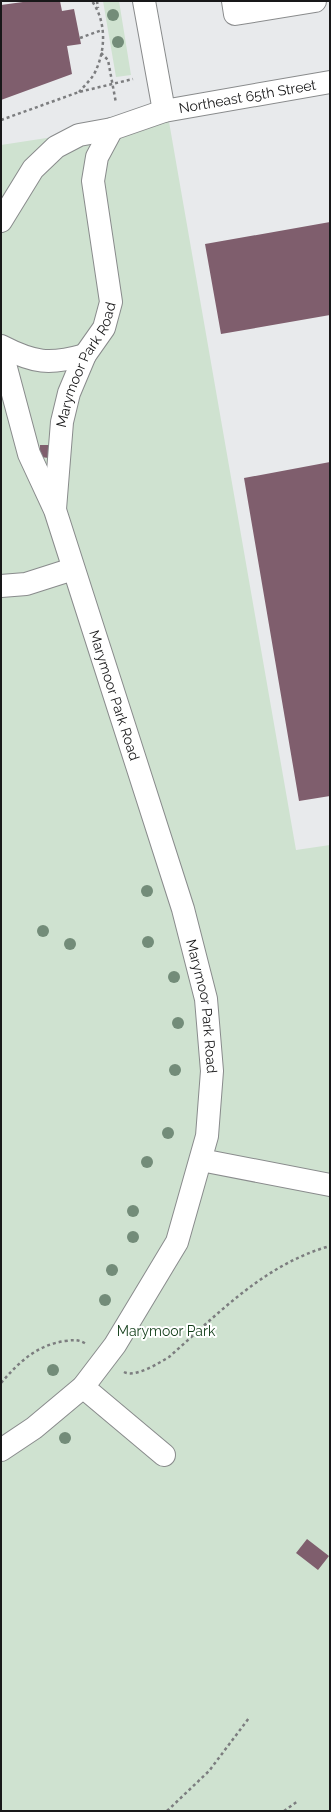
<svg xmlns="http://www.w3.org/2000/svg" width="331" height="1812" font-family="Raleway,sans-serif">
<rect width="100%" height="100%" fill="#e8eaec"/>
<!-- green -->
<path fill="#cfe2d0" d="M103 1H119L131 75 116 77Z
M168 116 296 850 330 845V1811H1V145L105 129Z"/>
<!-- building -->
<path fill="#7f5e6d" d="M30 1H60L62 11 74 9 81 44 67 46 72 74 1 100V5Z
M330 222V315L221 334 205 244Z
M40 445H49V458L40 457Z
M330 462V796L299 801 244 478Z
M307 1539 329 1556 318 1570 296 1553Z"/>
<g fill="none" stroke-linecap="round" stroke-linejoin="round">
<!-- minor casing -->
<g stroke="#898b8c" stroke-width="24">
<g id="minor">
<path d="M144 1 164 111"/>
<path d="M233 1 235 14 315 1"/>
<path id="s1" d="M1 221 33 169 56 147 79 135 112 129 164 111 330 82"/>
<path d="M1 346C34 363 49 365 85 355"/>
<path id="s2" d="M1 349 29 454 55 510 183 909 206 999 212 1071 207 1136 177 1242 115 1345 83 1387 34 1428 1 1450"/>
<path id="s3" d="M55 509 62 422 69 393 85 355 104 328 111 302 93 181 97 157 112 129"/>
<path d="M1 586 26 584 73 569"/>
<path d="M201 1160 330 1185"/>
<path d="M83 1387 164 1455"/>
</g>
</g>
<!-- path -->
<path stroke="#7c7d7f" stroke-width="2.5" stroke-dasharray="3 3" stroke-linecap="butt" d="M97 1 98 8
M80 38 102 30
M101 53 108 60 116 103
M79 92C85 85 93 78 96 70 106 48 106 21 92 1
M1 120 79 92 133 79
M124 1372C135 1378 159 1363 169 1357 219 1313 265 1264 330 1246
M1 1383C19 1362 37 1345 65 1341 73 1340 79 1339 86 1344
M167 1811 209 1771 249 1718
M284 1811 298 1801"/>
<!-- minor -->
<use href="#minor" stroke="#fff" stroke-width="22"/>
</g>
<!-- trees -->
<g fill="#738c79">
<circle cx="113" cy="15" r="6"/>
<circle cx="118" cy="42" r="6"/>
<circle cx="147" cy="891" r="6"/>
<circle cx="43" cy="931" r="6"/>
<circle cx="148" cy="942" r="6"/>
<circle cx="70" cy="944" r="6"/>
<circle cx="174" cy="977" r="6"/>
<circle cx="178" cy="1023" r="6"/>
<circle cx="175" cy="1070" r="6"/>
<circle cx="168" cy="1133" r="6"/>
<circle cx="147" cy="1162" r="6"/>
<circle cx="133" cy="1211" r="6"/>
<circle cx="133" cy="1237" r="6"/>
<circle cx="112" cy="1270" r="6"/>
<circle cx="105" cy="1300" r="6"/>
<circle cx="53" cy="1370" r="6"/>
<circle cx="65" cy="1438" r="6"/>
</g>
<g text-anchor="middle" stroke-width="4" stroke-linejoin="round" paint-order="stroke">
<!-- street labels -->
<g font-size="14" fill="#181819" stroke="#fff">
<text dy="5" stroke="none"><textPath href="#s1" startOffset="292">Northeast 65th Street</textPath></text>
<text dy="5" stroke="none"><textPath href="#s3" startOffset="150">Marymoor Park Road</textPath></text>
<text dy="5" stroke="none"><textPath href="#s2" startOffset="365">Marymoor Park Road</textPath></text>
<text dy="5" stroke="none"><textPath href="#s2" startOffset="689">Marymoor Park Road</textPath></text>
</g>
<!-- park labels -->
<g font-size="14" fill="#143f1b" stroke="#fff">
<text x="166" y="1336">Marymoor Park</text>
</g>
</g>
<!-- border -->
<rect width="331" height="1812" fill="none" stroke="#181819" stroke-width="4"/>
</svg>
